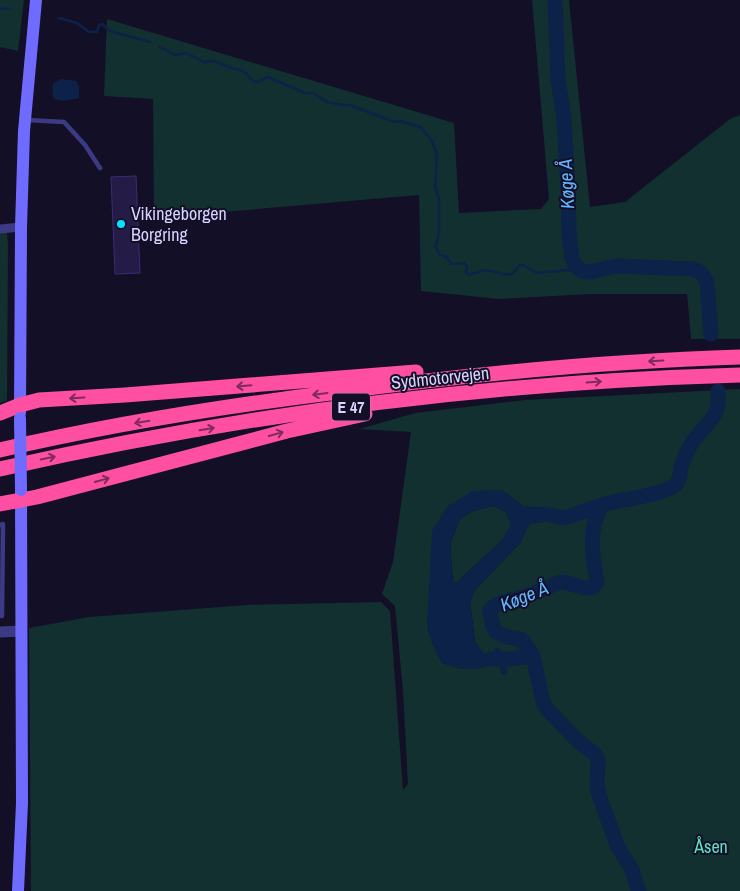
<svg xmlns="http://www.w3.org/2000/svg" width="740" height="891" font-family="'Archivo Narrow',sans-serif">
<rect width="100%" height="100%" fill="#130f26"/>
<!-- green -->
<path fill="#12302f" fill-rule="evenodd" d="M0 0H24L18 51 0 47Z
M532 0H569L590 207 625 202 730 119 740 115V339H691L687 294H591L499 299 421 291 419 195 154 218 153 99 104 96 107 19 454 123 459 213 541 209 549 199Z
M0 233H7L8 245 7 401 0 403Z
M740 389V891H31L29 628 89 617 247 605 381 602 390 611 403 790 408 784 403 691 395 606 382 594 393 562 411 432 359 429 415 413 525 400ZM502 490 523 506 542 508 530 523 520 543 475 590 470 603 475 641 483 654 495 653 510 659 505 663 507 674 499 662C474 671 466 671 442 663L433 645 427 627 430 589 448 506Z
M493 506 506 512 511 526 502 540 456 583 453 581 450 544 460 519 473 511Z"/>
<!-- water -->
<path fill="#0c2248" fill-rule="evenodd" d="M61 79 76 81 79 87V98L63 101 54 99 52 92 53 83Z
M502 490 523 506 542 508 548 521 530 523 520 543 475 590 470 603 475 641 483 653H494V649L498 647 503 655 511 659 505 663 507 674 502 675 498 663C473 671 467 671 442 663L433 645 427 627 432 531 448 506 472 491ZM493 506 506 512 511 526 502 540 456 583 453 581 450 544 460 519 473 511Z"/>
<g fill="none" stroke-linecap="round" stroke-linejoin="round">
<!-- stream -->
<path stroke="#0c2248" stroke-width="2.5" d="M0 8 2 9H10
M59 18 77 23 89 32H97L99 25 102 24 110 31 150 42
M160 47 175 55 186 53 204 62 214 61 234 69 240 70 246 73 252 80 257 82 268 77 305 93H313L327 102 343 105H350L394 122 400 121 420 127 432 141 437 154 435 188 439 198V230L436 247 439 254 447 257 451 264 464 263 467 266 466 272 468 275 485 270 509 275 512 274 520 265H523L537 273 580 269"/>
<!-- river -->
<path stroke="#0c2248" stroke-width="15" d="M555 0 558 80 564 118 568 189 569 234 572 258 575 265 582 271 590 272 616 266 694 269C701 272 704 275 707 282L711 334
M526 517 545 514 564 518 602 505
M491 659H511L533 656
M639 891 632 870 617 845 599 795 597 786 598 760 595 754 579 742 547 709 543 702 533 656 524 642 520 639 507 637 496 632 493 627 490 610C498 601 515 600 526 596 538 591 549 587 560 582 571 581 593 597 597 581 592 556 588 528 602 505 622 499 658 496 674 486 682 481 679 469 683 461 686 453 690 445 696 437 711 419 720 417 718 391"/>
</g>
<!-- building -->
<path fill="#241b47" stroke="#3b2d73" d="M136 176 140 273 115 274 111 177Z"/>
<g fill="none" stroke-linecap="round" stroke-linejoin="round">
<!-- service -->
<path stroke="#3d3a85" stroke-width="4.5" d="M27 120 64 122 85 145 100 168
M0 525 3 524 2 616H0"/>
<!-- minor -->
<path stroke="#3d3a85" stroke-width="9" d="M0 229 21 227"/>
<!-- tertiary -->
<path stroke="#3d3a85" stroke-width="11" d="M0 632 21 631"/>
<!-- secondary -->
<path stroke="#6f6bff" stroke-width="12" d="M20 413 21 227 24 131 36 0
M18 891 22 803 21 491"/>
<!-- motorway -->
<path stroke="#ff4fa3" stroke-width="15" d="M0 413 20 405 39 400 125 395 416 372
M0 450C111 424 225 406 338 392 472 374 605 361 740 357
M0 469C242 414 492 382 740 375
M0 504 37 497 287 431 365 414"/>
<!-- secondary-bridge -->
<path stroke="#6f6bff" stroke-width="12" d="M20 418 21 490"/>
</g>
<!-- one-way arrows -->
<defs><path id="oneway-shaft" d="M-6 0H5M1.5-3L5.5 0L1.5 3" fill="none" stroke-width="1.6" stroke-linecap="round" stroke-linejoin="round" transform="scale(1.25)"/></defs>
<g stroke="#7d2c5e">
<use href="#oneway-shaft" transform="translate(656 361) rotate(177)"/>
<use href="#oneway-shaft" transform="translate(594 382) rotate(-4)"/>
<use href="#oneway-shaft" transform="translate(244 386) rotate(175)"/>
<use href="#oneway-shaft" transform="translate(320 394) rotate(173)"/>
<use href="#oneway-shaft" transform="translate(77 398) rotate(177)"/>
<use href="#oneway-shaft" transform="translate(142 422) rotate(170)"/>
<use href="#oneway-shaft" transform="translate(207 429) rotate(-9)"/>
<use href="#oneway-shaft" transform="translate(276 434) rotate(-15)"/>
<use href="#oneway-shaft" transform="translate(48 458) rotate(-12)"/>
<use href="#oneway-shaft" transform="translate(102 480) rotate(-15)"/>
</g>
<!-- markers -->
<circle fill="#00e5ff" stroke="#130f26" stroke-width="2" cx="121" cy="224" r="5"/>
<g text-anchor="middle" stroke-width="4" stroke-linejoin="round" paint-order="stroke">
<!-- shield labels -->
<rect fill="#130f26" stroke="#9e99be" stroke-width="1" x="332" y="393.5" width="38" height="27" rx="4"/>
<g font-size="16" font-weight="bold" fill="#d9d4ff">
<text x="351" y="413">E 47</text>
</g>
<!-- poi labels -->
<g font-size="18" fill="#d9d4ff" stroke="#130f26" text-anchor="start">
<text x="131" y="220">Vikingeborgen<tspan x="131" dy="21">Borgring</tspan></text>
</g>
<!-- street labels -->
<g font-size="18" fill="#d9d4ff" stroke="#130f26">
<text transform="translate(440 378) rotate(-6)" y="6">Sydmotorvejen</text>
</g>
<!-- park labels -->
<g font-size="18" fill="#5fe0c0" stroke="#130f26">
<text x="711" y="853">Åsen</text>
</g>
<!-- water labels -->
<g font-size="19" font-style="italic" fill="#62b6ff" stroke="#130f26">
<text transform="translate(566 184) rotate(-93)" y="7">Køge Å</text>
<text transform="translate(524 596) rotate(-22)" y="7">Køge Å</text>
</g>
</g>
</svg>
